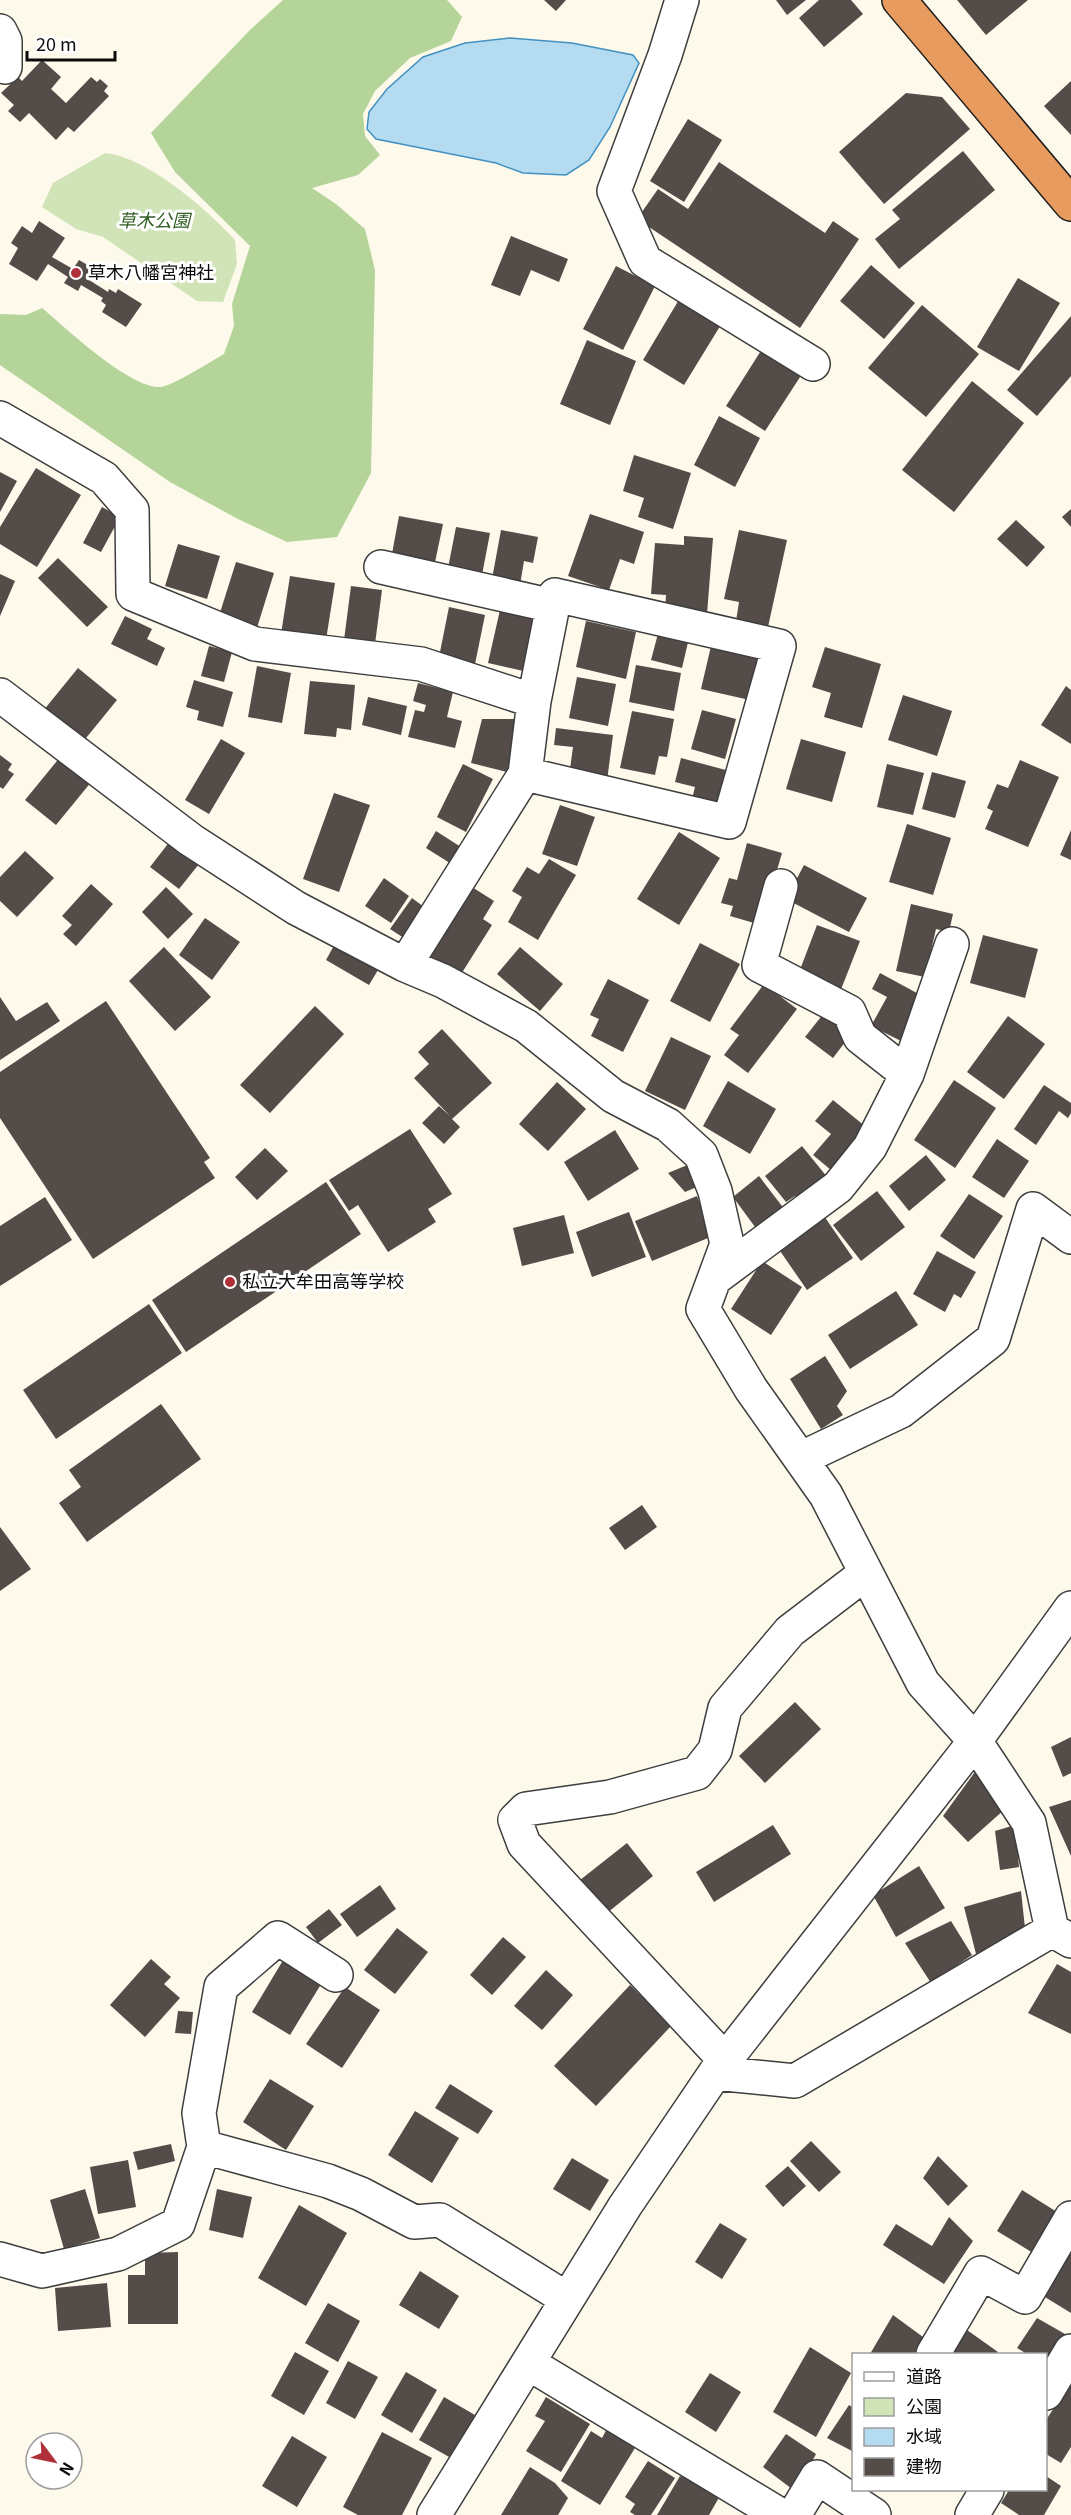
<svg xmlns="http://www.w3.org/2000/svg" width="1071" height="2515" font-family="Georgia,'Noto Sans JP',serif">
<rect width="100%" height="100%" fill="#fdf9eb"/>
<!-- green -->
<path fill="#d0e4b8" d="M105 153C147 157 208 210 235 240L237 264 223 302 197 301 103 237 76 229 42 207 53 183Z"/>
<!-- forest -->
<path fill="#b4d499" d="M283 0H447L462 17 451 41 410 58 375 91 363 114 365 136 380 155 358 175 312 188 336 204 365 229 375 270 371 473 337 537 287 542 238 519 170 482 0 365V314L26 315 42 308C67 329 130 389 161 387 172 386 212 361 224 354L234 326 232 304 250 246 175 172 151 133 251 29Z"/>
<!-- water -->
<path fill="#b4dbf0" stroke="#4291c1" stroke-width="1.5" d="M510 38 572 43 633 55 639 63 610 127 589 160 566 175 523 173 496 163 376 139 367 129 369 112 387 89 423 57 465 43Z"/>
<!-- building -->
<path fill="#534c49" d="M544 0H566L556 11Z
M776 0H806L787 15Z
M819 0H851L863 14 824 47 799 18Z
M957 0H1028L986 35Z
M42 60 61 77 51 89 66 103 91 77 97 82 100 79 108 86 104 91 109 96 74 132 68 127 56 140 29 113 20 122 8 111 14 105 1 93 18 77 22 81Z
M1071 81V135L1044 106Z
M906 93 942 97 970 129 884 204 839 152Z
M688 119 722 140 684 202 650 181Z
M963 151 995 190 899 269 875 239 900 219 892 210Z
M719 162 825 233 833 221 859 239 800 328 637 219 658 189 688 209Z
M39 221 65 238 52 257 73 269 79 260 93 268 86 278 108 292 109 289 116 293 118 289 142 304 126 327 102 312 106 305 101 301 103 298 81 285 78 291 64 283 68 277 48 264 37 281 9 264 18 248 11 243 22 226 32 233Z
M511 236 568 259 559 282 531 270 520 296 491 285Z
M871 265 915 303 884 339 840 301Z
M616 266 655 286 623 350 583 329Z
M1018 278 1060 303 1019 371 977 347Z
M680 298 722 323 684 385 643 360Z
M922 305 979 354 926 417 868 368Z
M1071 316V376L1037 416 1007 390Z
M587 340 636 361 610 425 560 404Z
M762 349 802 374 765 431 726 406Z
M972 381 1024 423 954 512 902 470Z
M719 416 760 438 735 487 694 465Z
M634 455 691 473 673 529 638 517 644 498 623 491Z
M36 468 81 495 37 567 0 544V527Z
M0 472 17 481 0 512Z
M102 507 120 517 101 552 83 543Z
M1071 509V527L1062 517Z
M590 514 644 532 634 564 620 559 609 590 568 576Z
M399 516 443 524 434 567 391 559Z
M1016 520 1045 547 1027 567 997 539Z
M456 527 490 533 482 575 448 568Z
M501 530 538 537 533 563 524 561 520 585 492 579Z
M739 530 787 540 768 627 736 621 739 602 724 599Z
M684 536 713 538 707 614 665 611 666 595 651 594 655 543 684 545Z
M178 544 220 556 207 599 165 586Z
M58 558 108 607 87 627 38 578Z
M236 562 274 573 256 631 218 619Z
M0 574 15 581 0 616Z
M290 576 335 583 326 640 281 634Z
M351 586 382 590 375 644 344 640Z
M449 607 485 615 475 664 439 657Z
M500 610 544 620 532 673 488 663Z
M125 616 152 629 147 639 165 648 157 666 111 644Z
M586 621 636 632 626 679 576 667Z
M659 630 689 638 682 668 651 660Z
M209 646 232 652 224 682 201 676Z
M711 646 764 657 754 701 701 689Z
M825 647 881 664 862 728 824 717 831 693 812 687Z
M636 665 681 673 674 711 629 702Z
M257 666 291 673 282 723 248 717Z
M78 668 117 700 82 743 43 711Z
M577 677 616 684 608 726 569 718Z
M194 680 233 692 223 727 197 720 199 711 186 707Z
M310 681 355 685 351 730 337 728 336 737 304 734Z
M418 683 453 692 447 717 462 721 455 748 408 737 415 710 424 712 426 705 413 701Z
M1066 686 1071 690V744L1041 725Z
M903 695 952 711 937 756 888 740Z
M368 697 407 706 401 735 362 725Z
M702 710 736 719 725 759 691 749Z
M632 711 674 719 667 757 659 756 655 775 620 768Z
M482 719H521L507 772 471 763Z
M556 728 613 735 607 781 569 776 573 747 554 745Z
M221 739 245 753 209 814 185 800Z
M801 739 846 752 832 802 786 789Z
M0 755 12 764 8 770 14 774 3 789 0 787Z
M61 756 92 781 56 825 25 800Z
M681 758 737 773 717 810 691 803 695 787 675 782Z
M1020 760 1059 777 1028 847 985 829 993 811 987 808 997 784 1008 788Z
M463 764 493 779 466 832 437 817Z
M887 764 924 773 913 815 877 807Z
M932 772 966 781 955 818 922 809Z
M334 793 370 805 339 892 303 879Z
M560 805 595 817 577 866 542 854Z
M907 824 951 838 933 895 889 882Z
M1071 830V860L1060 855Z
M436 831 464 849 453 865 426 848Z
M679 832 720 858 679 925 637 899Z
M174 836 203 859 179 889 150 867Z
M747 843 782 853 761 925 730 916 733 906 721 903 729 878 737 880Z
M25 851 54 878 17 917 0 901V877Z
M549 859 576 875 538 940 508 922 522 897 512 891 527 867 539 874Z
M804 865 867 898 849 932 786 899Z
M384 878 409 896 391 923 365 906Z
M91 884 113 904 76 946 63 934 72 925 62 916Z
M166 887 193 914 168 939 142 912Z
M472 887 494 901 483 919 492 925 458 979 427 959Z
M412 898 428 910 407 940 390 929Z
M911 904 953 914 949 932 936 929 925 977 896 971Z
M205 918 240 942 212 980 179 955Z
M817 925 860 941 840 992 798 975Z
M983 935 1038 949 1025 998 970 983Z
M337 940 381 965 369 985 326 960Z
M700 943 740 964 710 1022 670 1001Z
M164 947 211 997 175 1031 129 981Z
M520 947 563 984 540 1011 497 974Z
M880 973 926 998 903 1042 871 1026 887 997 872 989Z
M608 979 649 1000 623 1052 591 1036 599 1019 590 1015Z
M764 984 797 1009 748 1073 724 1055 739 1035 730 1029Z
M0 997 16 1021 47 1002 60 1021 0 1060Z
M106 1001 210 1158 204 1162 215 1178 93 1259 0 1118V1072Z
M315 1006 344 1034 270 1113 240 1085Z
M824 1013 852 1033 833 1058 805 1037Z
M1008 1016 1045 1044 1004 1099 967 1072Z
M442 1029 492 1083 452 1119 460 1127 444 1144 422 1123 439 1106 450 1116 414 1078 429 1064 418 1052Z
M671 1037 711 1056 685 1110 645 1091Z
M954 1080 996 1108 955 1168 914 1140Z
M728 1081 776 1109 750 1154 703 1126Z
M557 1082 586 1109 548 1151 519 1124Z
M1044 1085 1071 1103V1113L1068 1118 1059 1111 1036 1145 1014 1129Z
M833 1100 866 1127 831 1170 813 1155 831 1134 815 1121Z
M410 1129 452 1194 428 1209 436 1222 388 1252 358 1205 349 1211 329 1180Z
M615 1130 639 1169 588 1201 564 1162Z
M997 1139 1029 1161 1004 1198 972 1177Z
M802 1146 832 1183 803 1206 795 1196 786 1202 765 1176Z
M265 1148 288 1171 257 1200 235 1177Z
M926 1155 946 1180 909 1211 889 1186Z
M697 1161 706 1183 685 1192 668 1173Z
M759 1176 785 1210 758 1231 733 1197Z
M326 1182 361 1234 186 1352 152 1300Z
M877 1191 905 1227 861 1261 833 1225Z
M969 1194 1003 1216 974 1259 940 1236Z
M697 1196 713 1236 652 1261 635 1221Z
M45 1197 72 1240 0 1286V1226Z
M629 1212 646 1257 592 1277 576 1232Z
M564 1215 574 1253 522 1266 513 1228Z
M824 1216 853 1258 807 1290 778 1248Z
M937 1251 976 1272 961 1298 954 1294 945 1312 913 1294Z
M762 1261 802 1287 771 1335 731 1309Z
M896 1291 918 1325 850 1369 828 1335Z
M149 1304 182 1353 56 1439 23 1390Z
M825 1356 847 1391 837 1406 843 1415 821 1429 790 1379Z
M161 1404 201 1459 87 1542 59 1503 81 1487 69 1470Z
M642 1505 657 1527 625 1550 609 1528Z
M0 1527 31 1569 0 1591Z
M795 1702 821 1729 765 1783 739 1756Z
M1071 1737V1773L1063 1777 1051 1747Z
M977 1769 1005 1809 968 1842 943 1816Z
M1071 1800V1856L1049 1807Z
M773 1825 791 1854 714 1902 696 1872Z
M1015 1825 1019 1867 1000 1870 995 1831Z
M627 1843 653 1876 602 1917 575 1884Z
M919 1866 945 1908 896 1937 873 1895Z
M380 1885 396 1909 357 1937 340 1914Z
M1021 1891 1025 1928 976 1954 964 1907Z
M329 1909 342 1925 318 1943 306 1927Z
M951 1921 972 1955 931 1983 905 1943Z
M397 1928 428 1952 395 1994 364 1970Z
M503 1937 526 1957 492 1995 470 1975Z
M288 1952 326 1976 290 2035 252 2012Z
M151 1959 171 1977 164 1984 180 1998 145 2037 110 2005Z
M1057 1964 1071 1972V2034L1028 2013Z
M546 1970 573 1995 542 2030 514 2006Z
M630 1985 672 2025 596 2106 554 2066Z
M345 1987 380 2010 342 2068 306 2044Z
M178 2011 193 2012 191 2034 175 2033Z
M270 2079 314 2106 286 2150 243 2122Z
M450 2084 493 2111 478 2134 435 2108Z
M415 2111 459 2138 432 2183 388 2155Z
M811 2141 841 2172 819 2192 790 2161Z
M171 2144 175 2161 138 2170 133 2152Z
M938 2156 968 2186 948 2206 923 2178Z
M572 2158 609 2180 590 2211 553 2189Z
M128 2160 136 2207 98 2214 90 2167Z
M788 2166 806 2186 783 2207 765 2186Z
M85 2189 100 2238 64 2249 50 2200Z
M217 2189 252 2197 243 2238 209 2230Z
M1022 2190 1057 2212 1033 2253 997 2231Z
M299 2205 347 2233 306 2306 258 2278Z
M949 2217 973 2241 944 2284 883 2245 896 2224 932 2246Z
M720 2223 747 2239 722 2279 695 2262Z
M1071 2247V2313L1040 2294Z
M178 2252V2324H128V2275H145V2253Z
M420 2271 459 2296 439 2329 399 2305Z
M107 2283 111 2327 58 2331 55 2288Z
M328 2303 360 2321 338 2362 305 2343Z
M893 2315 923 2337 915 2354H870Z
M1037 2318 1065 2334 1046 2366V2354H1027L1017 2348Z
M967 2330 998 2352 996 2354H950Z
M810 2347 851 2373 816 2437 773 2412Z
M295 2352 329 2371 304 2415 271 2396Z
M348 2361 378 2377 355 2419 326 2403Z
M406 2372 437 2390 412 2433 381 2415Z
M710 2373 741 2392 716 2432 685 2412Z
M1071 2382V2447L1061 2463 1046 2454V2420Z
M444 2397 475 2415 451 2458 419 2440Z
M546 2397 590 2424 561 2472 526 2451 545 2421 535 2416Z
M849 2405 854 2408V2452L827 2438Z
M609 2425 638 2443 600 2505 561 2481 591 2431 602 2438Z
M382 2432 432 2458 402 2515H358L343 2507Z
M786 2434 816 2454 796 2492 763 2467Z
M292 2436 327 2457 297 2507 262 2486Z
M648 2461 675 2478 651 2515H635L630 2512 635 2504 625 2497Z
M530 2467 555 2483 568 2498 558 2515H501Z
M690 2475 721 2494 709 2515H657L680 2476 687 2479Z
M1046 2476 1061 2486 1044 2515H1019L1001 2503 1009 2490H1046Z"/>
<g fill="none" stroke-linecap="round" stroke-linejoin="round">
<!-- minor casing -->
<g stroke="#3e3e3e" stroke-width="36">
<path id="minor" d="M682 0 665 55 614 191 645 261 813 364
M0 31 5 41V67
M0 418 104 478 132 510 133 594 255 644 421 664 534 701
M381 567 553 606
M555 595 779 646 729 822 525 774 534 701Z
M0 695 191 840 296 908 405 965 443 981 526 1026 613 1096 668 1125 701 1155 715 1191 727 1244 703 1309 751 1389 826 1495 923 1683 975 1741 1029 1823 1052 1930
M781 886 759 965 849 1012 860 1037 907 1074
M405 965 525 774
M714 1279 838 1187 870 1147 907 1074 952 944
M802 1458 901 1411 993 1339 1033 1209 1071 1237
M725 2060 524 1844 515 1820 526 1809 610 1797 697 1773 715 1750 725 1708 790 1631 866 1573
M715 2073 795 2081 1052 1930 1071 1941
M204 2147 199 2113 221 1987 278 1938 336 1975
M0 2259 42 2271 118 2254 178 2224 204 2147 328 2181 361 2194 414 2222 440 2220 567 2299
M933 2354 981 2273 1025 2297 1071 2218
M528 2363 780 2515
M1046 2393 1071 2351
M434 2515 625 2206 715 2073 975 1741 1071 1608
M794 2515 817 2477 874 2515
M972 2515 987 2490"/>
</g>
<!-- highway casing -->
<g stroke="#1c1c1c" stroke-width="36">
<path id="highway" d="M899 0 1071 204"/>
</g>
<!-- minor -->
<use href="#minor" stroke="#fff" stroke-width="33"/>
<!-- highway -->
<use href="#highway" stroke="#e89b5f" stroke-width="33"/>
</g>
<!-- markers -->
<g fill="#af3038" stroke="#fff" stroke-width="2">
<circle cx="76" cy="273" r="6"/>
<circle cx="230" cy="1282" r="6"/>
</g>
<g text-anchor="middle" stroke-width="6" stroke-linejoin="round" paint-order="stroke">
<!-- park labels -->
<g font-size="18" font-style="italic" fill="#2f5d22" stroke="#fff">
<text x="154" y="227">草木公園</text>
</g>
<!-- poi labels -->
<g font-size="18" fill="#0b0b0b" stroke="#fff" text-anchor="start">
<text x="88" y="279">草木八幡宮神社</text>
<text x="242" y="1288">私立大牟田高等学校</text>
</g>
</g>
<!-- legend -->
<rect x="852" y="2353" width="195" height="138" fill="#ffffff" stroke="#9d9d9d" stroke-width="1.5"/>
<rect x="864" y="2372" width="30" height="9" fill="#ffffff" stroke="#9d9d9d" stroke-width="1.5"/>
<text x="906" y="2383" font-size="18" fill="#0b0b0b">道路</text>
<rect x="864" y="2398" width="30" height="18" fill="#d0e4b8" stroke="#9d9d9d" stroke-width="1.5"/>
<text x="906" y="2413" font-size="18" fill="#0b0b0b">公園</text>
<rect x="864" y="2428" width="30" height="18" fill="#b4dbf0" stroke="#9d9d9d" stroke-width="1.5"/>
<text x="906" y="2443" font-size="18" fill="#0b0b0b">水域</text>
<rect x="864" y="2458" width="30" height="18" fill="#534c49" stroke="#9d9d9d" stroke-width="1.5"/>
<text x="906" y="2473" font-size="18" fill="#0b0b0b">建物</text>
<!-- north arrow -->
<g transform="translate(54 2461) rotate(122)"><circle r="28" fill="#ffffff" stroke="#9d9d9d" stroke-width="1.5"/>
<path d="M0-4.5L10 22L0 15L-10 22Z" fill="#af3038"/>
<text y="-9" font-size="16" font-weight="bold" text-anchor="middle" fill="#0b0b0b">N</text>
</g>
<!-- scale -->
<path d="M27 51v9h88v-9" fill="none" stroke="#0b0b0b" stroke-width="3"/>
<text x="36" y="51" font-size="18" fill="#0b0b0b" stroke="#ffffff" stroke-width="4.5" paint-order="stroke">20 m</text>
</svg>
